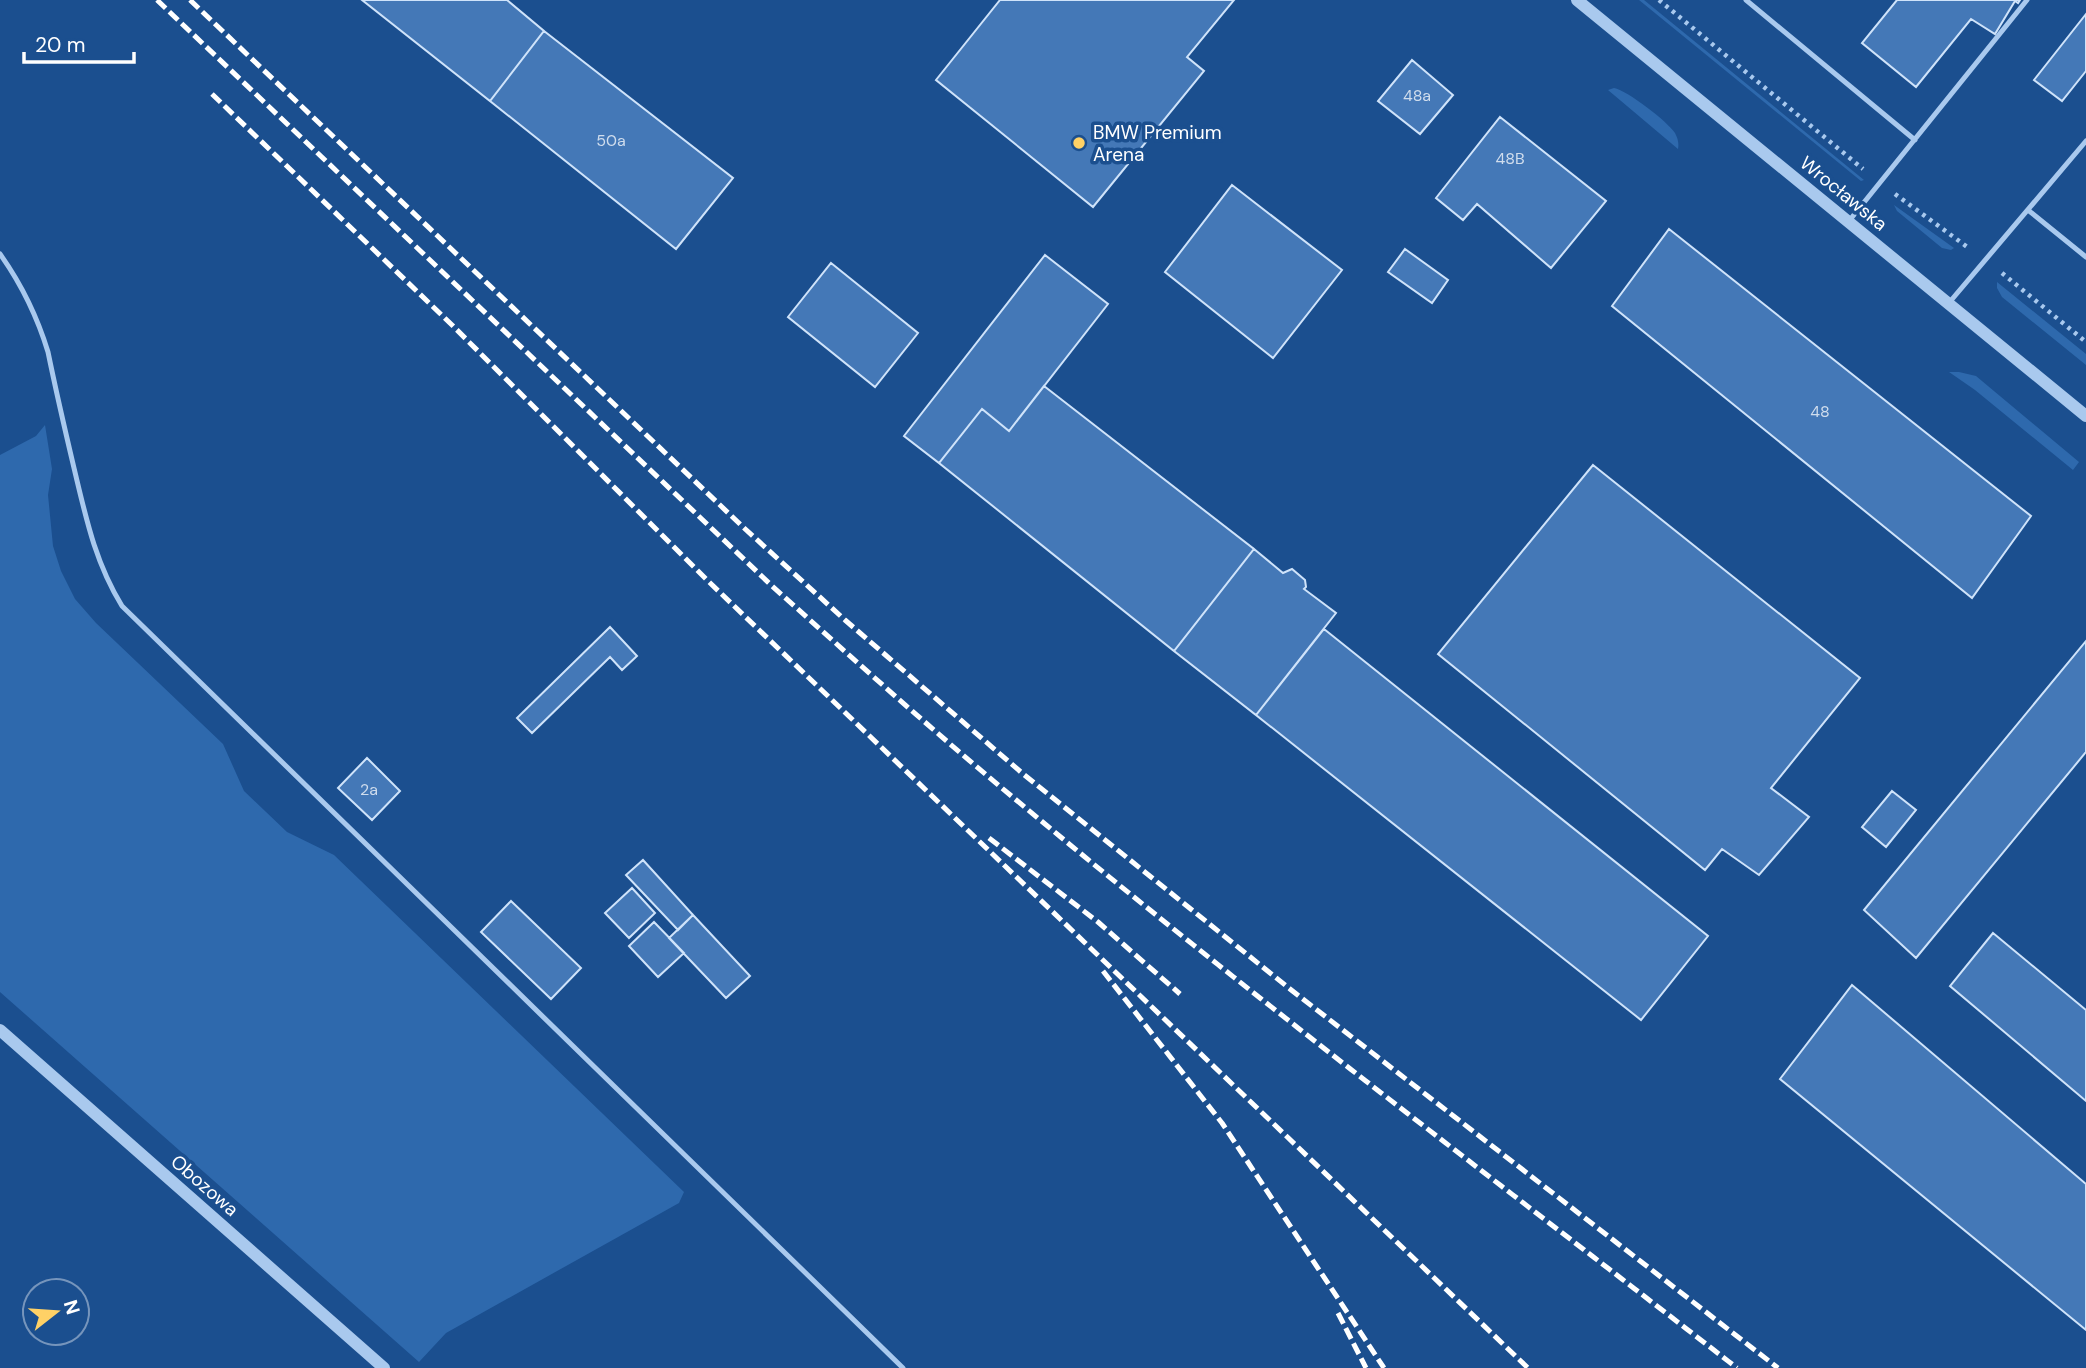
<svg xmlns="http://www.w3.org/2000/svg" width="2086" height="1368" font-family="'DM Sans',sans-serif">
<rect width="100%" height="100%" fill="#1b4f8f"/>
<!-- green -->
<path fill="#2e69ad" d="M1639 0H1644L1864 180 1861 181Z
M1614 88C1628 91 1667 121 1675 133 1678 139 1679 143 1678 149L1608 90Z
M1894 205 1954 248 1951 250 1942 248 1897 211Z
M1997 282 2086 354V365L2002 297 1997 288Z
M1949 372H1959L1976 376 2079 462 2073 470 1975 390Z
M45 425 52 469 48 495 53 546 61 571 75 599 96 623 223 744 244 791 287 832 334 855 684 1192 679 1203 446 1333 419 1362 0 992V455L36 436Z"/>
<!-- building -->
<path fill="#4478b7" stroke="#cfe3fa" stroke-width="2" d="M362 0H507L544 31 490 101Z
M1000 0H1234L1187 57 1204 71 1093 207 936 80Z
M1897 0H2020L2018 3 2015 1 1995 34 1971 19 1916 87 1862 43Z
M2086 14V71L2062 101 2034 80Z
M544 31 733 178 676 249 490 101Z
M1412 60 1453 95 1420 134 1378 101Z
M1500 117 1606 201 1551 268 1477 204 1463 220 1436 198Z
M1232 185 1342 270 1273 358 1165 272Z
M1669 229 2031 516 1972 598 1612 306Z
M1405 249 1448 280 1432 303 1388 272Z
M1045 255 1108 304 1009 431 982 409 939 463 904 436Z
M831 263 918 333 875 387 788 317Z
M1044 386 1254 549 1174 651 939 463 982 409 1009 431Z
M1593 465 1860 678 1771 788 1809 817 1759 875 1722 849 1705 870 1438 654Z
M1254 549 1283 573 1292 569 1305 580 1306 587 1304 589 1336 613 1256 715 1174 651Z
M610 627 637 656 622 670 610 657 532 733 517 718Z
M1324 629 1708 936 1641 1020 1256 715Z
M2086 641V752L1916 958 1864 910Z
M367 758 400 791 372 820 338 788Z
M1892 791 1916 810 1886 847 1862 827Z
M643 860 693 915 678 930 626 875Z
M632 888 655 913 629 938 605 913Z
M511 901 581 968 551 999 481 932Z
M693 915 750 976 726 998 669 938Z
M654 922 684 953 658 977 629 946Z
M1993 933 2086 1010V1101L1950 986Z
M1852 985 2086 1184V1330L1780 1079Z"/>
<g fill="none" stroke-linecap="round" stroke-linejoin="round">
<!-- path -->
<path stroke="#a9c9ee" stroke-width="4.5" stroke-dasharray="3.5 5" stroke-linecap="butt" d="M1659 0 1863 169
M1895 194 1970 249
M2002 273 2086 342"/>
<!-- service -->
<path stroke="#a9c9ee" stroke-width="5" d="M1746 0 1915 140
M2028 210 2086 257
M1849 221 2027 0
M0 254C22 285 37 316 48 352 56 391 65 430 74 468 86 518 95 562 122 606L903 1368
M1948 304 2086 141"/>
<!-- tertiary -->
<path stroke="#a9c9ee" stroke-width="12" d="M1577 0 2086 416
M0 1030 384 1368"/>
<!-- rail -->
<path stroke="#fff" stroke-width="5" stroke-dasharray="12 5" stroke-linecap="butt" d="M157 0 771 585C851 657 932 730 1015 799 1250 996 1495 1180 1737 1368
M190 0 743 527 845 620 1022 773 1290 989 1778 1368
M212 94 452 325 707 580 1528 1368
M989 838 1098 922 1180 994
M1103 971 1222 1123 1384 1368
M1338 1313 1366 1368"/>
</g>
<!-- markers -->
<circle fill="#ffd166" stroke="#1b4f8f" stroke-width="2.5" cx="1079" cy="143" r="7"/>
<g text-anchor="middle" stroke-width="7" stroke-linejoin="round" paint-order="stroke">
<!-- number labels -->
<g font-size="16" fill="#d0dded">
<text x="1417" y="101">48a</text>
<text x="611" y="146">50a</text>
<text x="1510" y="164">48B</text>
<text x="1820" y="417">48</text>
<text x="369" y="795">2a</text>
</g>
<!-- poi labels -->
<g font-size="19" fill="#fff" stroke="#1b4f8f" text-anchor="start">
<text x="1093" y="139">BMW Premium<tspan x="1093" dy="22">Arena</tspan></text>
</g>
<!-- street labels -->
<g font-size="19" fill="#fff" stroke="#1b4f8f">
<text transform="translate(1844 193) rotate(39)" y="7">Wrocławska</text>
<text transform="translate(205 1185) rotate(41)" y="7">Obozowa</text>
</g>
</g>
<!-- north arrow -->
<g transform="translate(56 1312) rotate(73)"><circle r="33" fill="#1b4f8f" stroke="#7695bc" stroke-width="2"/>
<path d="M0-5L12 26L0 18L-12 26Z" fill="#ffd166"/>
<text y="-10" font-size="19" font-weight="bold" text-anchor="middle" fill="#ffffff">N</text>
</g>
<!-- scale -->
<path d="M24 52v10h110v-10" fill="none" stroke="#ffffff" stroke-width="3.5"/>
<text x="35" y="52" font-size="21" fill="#ffffff" stroke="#1b4f8f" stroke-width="5" paint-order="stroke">20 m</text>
</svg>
